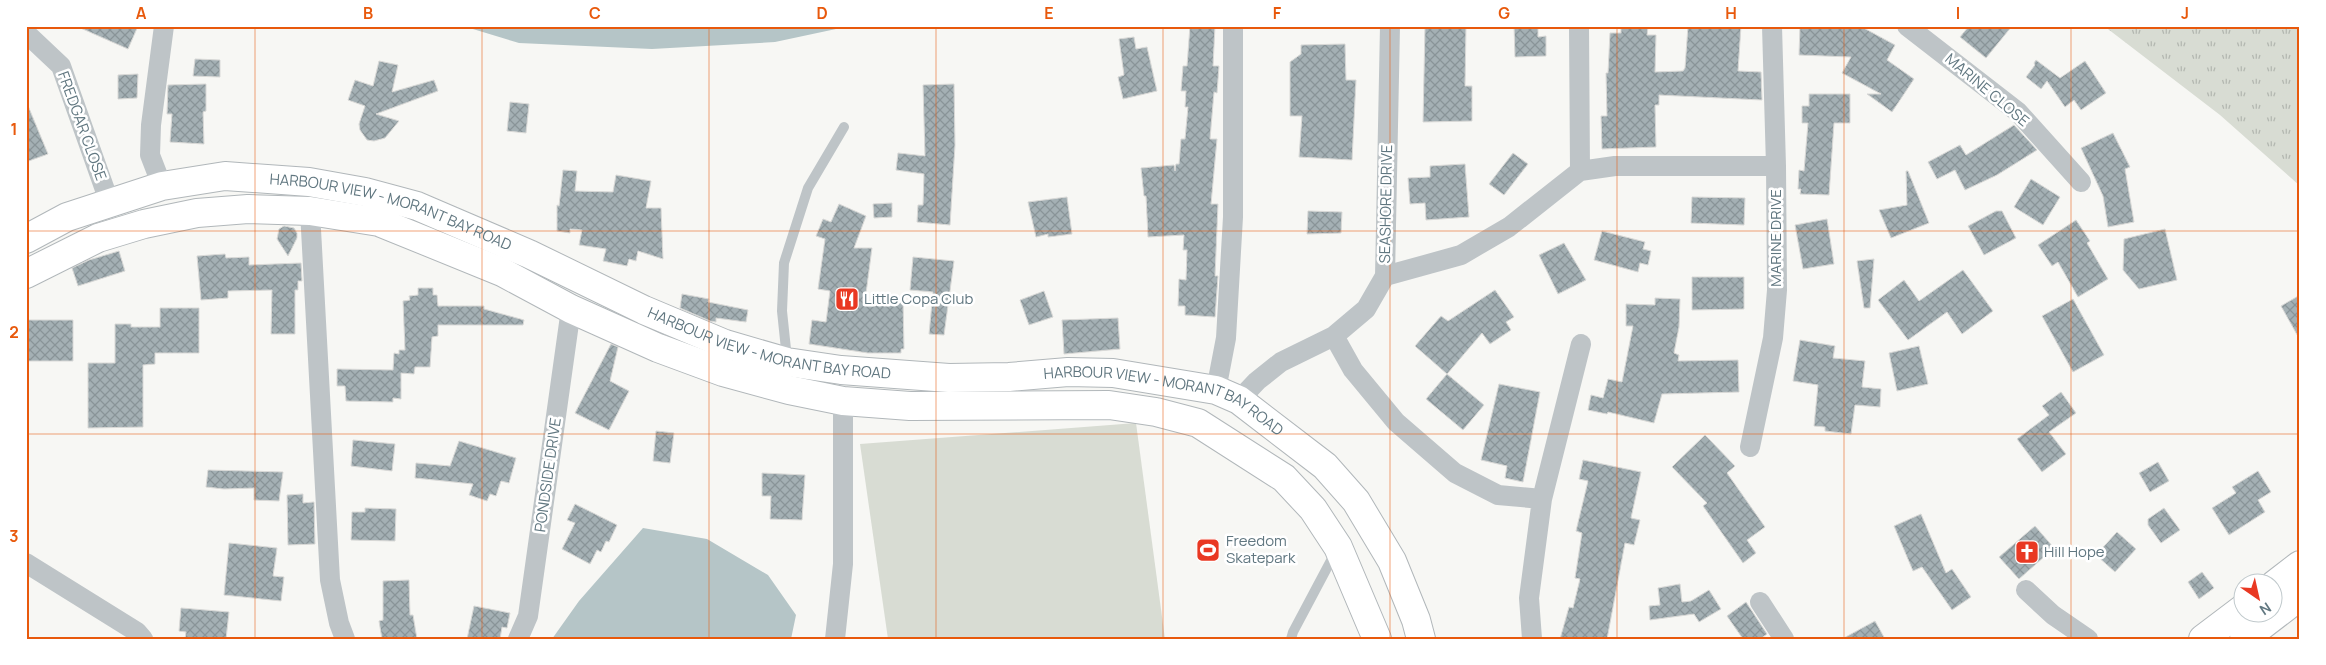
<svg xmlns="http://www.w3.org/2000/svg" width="2326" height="665" font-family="Manrope,sans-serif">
<defs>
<pattern id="park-tufts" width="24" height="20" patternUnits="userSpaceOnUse" patternTransform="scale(1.25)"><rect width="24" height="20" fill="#d8dcd3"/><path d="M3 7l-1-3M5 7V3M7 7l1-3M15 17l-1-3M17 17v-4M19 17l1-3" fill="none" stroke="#b3b7b0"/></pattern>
<pattern id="building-cross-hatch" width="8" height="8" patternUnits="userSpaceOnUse" patternTransform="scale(1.25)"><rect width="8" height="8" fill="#a4b0b4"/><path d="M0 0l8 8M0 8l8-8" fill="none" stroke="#899498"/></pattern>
</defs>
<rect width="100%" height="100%" fill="#f7f7f4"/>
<!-- park -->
<path fill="url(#park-tufts)" d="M2104 26H2300V186L2220 115Z"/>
<!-- pitch -->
<path fill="#d8dcd3" d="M1136 423 1165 639H888L860 444Z"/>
<!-- water -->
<path fill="#b5c5c7" d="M463 26H850L775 42 652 49 519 43Z
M643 528 707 539 768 575 796 615 791 639H552L579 601Z"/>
<!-- building -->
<path fill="url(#building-cross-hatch)" stroke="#d9d9d7" d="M76 26H138L128 49Z
M1190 26H1215L1213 66H1219L1217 93 1214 92 1210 139H1217L1211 204H1218L1215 276H1218L1215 317 1185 315V306H1178L1179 279 1186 280 1187 250H1183L1184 235 1148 237 1146 196H1144L1141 168 1174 165 1175 171 1176 164H1179L1181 139H1185L1188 107H1185L1186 91H1181L1183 66H1187Z
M1425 26H1466L1465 86H1472V121L1423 122Z
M1514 26 1538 27V37L1546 36V56L1515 57Z
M1621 26 1648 27 1647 35H1656L1655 72 1683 71 1685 68 1688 26H1741L1738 71 1761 72 1762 100 1659 95V105H1655L1656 147 1602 149 1601 116H1607L1606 73H1608L1610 33H1621Z
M1800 26H1860L1895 45 1887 60 1914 79 1892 112 1867 94H1881L1842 73 1851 57 1799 55Z
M1969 26H2012L1986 58 1960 37Z
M1134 37 1136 49 1147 47 1157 91 1123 99 1118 77 1124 75 1119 39Z
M1345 44 1346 80H1356L1352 160 1299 157 1302 116H1290V62L1301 54V45Z
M195 59 220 60V77L193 76Z
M2036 60 2060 78 2085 61 2106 93 2081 110 2074 100 2065 107 2047 81 2041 89 2026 77 2035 65 2034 63Z
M379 61 398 65 392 92 434 80 438 91 376 114 399 121 385 138 374 141 367 140 360 130 359 124 365 106 348 100 355 80 373 86Z
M138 74 137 98 118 99V75Z
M206 84V111L203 112 204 144 170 142 172 114H167L168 85Z
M954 84 955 145 950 225 917 222 918 205H923L924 174 896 170 898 153 925 156 923 85Z
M1809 94H1850V123H1834L1829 195 1800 194 1801 189H1798L1799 170 1804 171 1808 123H1802V106H1809Z
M26 101 48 154 26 162Z
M510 102 529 104 526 133 507 131Z
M2014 125 2037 150 1997 175 1965 190 1955 170 1937 179 1928 162 1960 145 1966 155Z
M2113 133 2130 167 2125 169 2134 222 2108 227 2103 196 2081 148Z
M1513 153 1528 164 1504 195 1489 184Z
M1465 164 1469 217 1426 220 1425 203 1410 204 1408 178 1430 177V166Z
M563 170 577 171 575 191 613 192 616 175 651 181 646 208H661L663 259 638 251 636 261 629 259 627 266 603 261 606 249 579 245 582 230 570 229V233L557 231V205L559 206Z
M1906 171H1908L1929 223 1891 238 1879 210 1907 205Z
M2031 179 2060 197 2043 225 2014 207Z
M1067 197 1072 234 1048 237V234L1036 237 1028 202Z
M1692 197 1745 198 1744 225 1691 223Z
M892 203V217L874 218 873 204Z
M839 204 866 216 854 248H872L865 301 903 300 904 349H901V353H868L809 344 812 320 826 322 830 291 818 289 825 239 816 236 823 219 831 222Z
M1308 211 1342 212 1341 233 1307 234Z
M1996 211H2002L2016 238 1984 255 1968 226Z
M1827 219 1834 264 1803 269 1795 225Z
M2076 220 2090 241 2087 243 2108 279 2078 297 2058 262 2052 266 2038 245Z
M284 226 294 228 297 233V238L288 256 277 239 279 229Z
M2165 229 2177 280 2139 289 2123 270 2124 239Z
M1602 231 1645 242 1643 249 1651 251 1648 265 1640 263 1638 272 1594 260Z
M1564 243 1586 280 1558 294 1539 255Z
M119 251 125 271 78 286 72 268 89 260Z
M225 254 226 258 249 257V265L301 263 302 281H298V290H295V334H271L272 290 228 291V298L201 300 197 256Z
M913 257 954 261 944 335 929 334 933 292 910 290Z
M1874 259 1870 308H1864L1857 261Z
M1963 270 1993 311 1962 334 1947 312 1908 340 1878 300 1904 280 1919 301Z
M1692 277H1744V309L1692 310Z
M418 288H433V295H437L438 306H484V309L524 320 523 325H438V336L432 337 430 367H415L414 374 401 373V399L393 398V402L346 401 345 386H337V369L393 370 394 353 399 354V350H405L403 301 410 300 409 296 418 295Z
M1495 290 1514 317 1506 322 1511 330 1490 344 1482 333 1447 374 1415 346 1441 316 1448 321Z
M1044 291 1053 317 1029 325 1020 300Z
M682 294 709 299 708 302 748 310 746 322 716 318V322L710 321 680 308Z
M2300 295V340L2281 306Z
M1655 298 1680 299 1679 327 1674 353 1679 355 1678 361 1738 360 1739 392 1662 394 1654 423 1608 412 1607 414 1588 410 1591 395 1603 398 1608 379 1622 382 1633 326H1626V304L1655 305Z
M2073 299 2104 355 2073 372 2042 316Z
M160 308H199V353H155V364L143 365V427L88 428V363H115V324H131V327H160Z
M1118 318 1120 349 1064 354 1062 320Z
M26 320H73V361H26Z
M1800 340 1835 346 1833 358 1865 361 1862 387 1881 389 1880 407 1855 405 1851 434 1825 431V427L1814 426 1818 385 1793 381Z
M611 344 618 347 610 381 629 391 609 430 575 413Z
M1919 346 1928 384 1897 391 1889 353Z
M1447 374 1484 405 1463 430 1426 399Z
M1499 384 1540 392 1523 482 1505 478 1507 466 1481 460Z
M2061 392 2076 413 2049 432 2066 454 2042 472 2017 439 2049 415 2042 406Z
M656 431 674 433 670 463 653 461Z
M1705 435 1735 466 1727 473 1765 527 1747 540 1756 553 1743 563 1703 506 1707 503 1672 467Z
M353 440 395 444 392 471 351 466Z
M459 441 516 458 509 483 501 481 496 496 490 494 487 501 469 495 473 484 415 478 416 463 450 466Z
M1583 460 1641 472 1631 518 1640 520 1634 545 1625 543 1607 639H1560L1569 607 1573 608 1580 579 1575 578 1582 533 1576 531 1588 481 1579 479Z
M2158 462 2169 481 2150 492 2139 473Z
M208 470 283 472 279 501 254 500V488L224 489 206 487Z
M2258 471 2271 492 2258 500 2265 512 2229 535 2212 508 2236 493 2232 487Z
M762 473 805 475 802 520 770 519 771 496H762Z
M303 494V503L314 502 315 544 288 545 287 495Z
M575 504 617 525 609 542 606 541 601 552 597 550 590 564 562 549 575 523 567 520Z
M365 508 396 509 395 541 351 540 352 512H365Z
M2164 508 2180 530 2161 543 2148 525V519Z
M1921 514 1946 573 1952 569 1971 597 1952 610 1922 567 1913 571 1894 526Z
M2035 526 2054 548 2019 579 1999 557Z
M2117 532 2136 549 2115 572 2096 555Z
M229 543 277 548 273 576 284 577 281 601 224 595Z
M2202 572 2214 588 2199 599 2188 582Z
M409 580 410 615H413L417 639H382L379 621 383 620V581Z
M1680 584 1682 602 1691 601 1709 590 1721 609 1699 622 1694 614 1650 620 1649 606 1660 605 1658 588Z
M1746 602 1767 634 1760 639H1743L1727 616Z
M474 606 510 613 507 628 502 627 500 639H467Z
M181 608 229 612 226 639H185L186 632 179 631Z
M1875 621 1885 639H1842Z"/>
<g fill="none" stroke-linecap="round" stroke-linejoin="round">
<!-- trunk casing -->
<g stroke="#b1b7ba" stroke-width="30">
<g id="trunk">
<path id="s1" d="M26 239 67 217 162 186 225 176 309 182 365 192 417 206 529 254 644 310 694 331 725 344 787 362 841 370 949 378 1009 377 1068 372 1113 373 1216 390 1239 400 1325 466 1356 501 1392 561 1416 620 1421 639"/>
<path d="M26 274 98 238 144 224 197 213 248 209 310 211 379 222 502 272 571 309 658 348 723 372 789 390 843 401 910 406 1109 405 1156 412 1198 423 1284 478 1313 509 1338 547 1377 639"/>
<path d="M2274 585 2300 565"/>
<path d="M2203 639 2244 608"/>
<path d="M2244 639 2300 596"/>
</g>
</g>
<!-- service -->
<path stroke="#bec4c7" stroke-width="10" d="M787 359 782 311 784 263 808 188 844 127
M1291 639 1293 632 1336 551"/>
<!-- minor -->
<path stroke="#bec4c7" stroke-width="20" d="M1579 26 1580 171
M1907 26 2018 112 2081 182
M26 33 61 66 110 204
M162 186 150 155 151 125 164 26
M310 211 330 580 339 623 345 639
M1385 276 1461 255 1509 227 1580 171 1615 166H1776
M1334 336 1353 370 1396 422 1455 473 1498 495 1542 499
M1216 390 1226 338 1233 217V26
M1239 400 1257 381 1281 362 1334 336 1366 309 1385 276 1390 26
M1750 447 1773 338 1777 290 1776 166 1772 26
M26 563 137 632 143 639
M2026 590 2053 615 2088 639
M1760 602 1784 639
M518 639 528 616 571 309
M835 639 843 564V401
M1532 639 1529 598 1542 499 1581 344"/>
<!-- trunk -->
<use href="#trunk" stroke="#fff" stroke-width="28"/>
</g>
<!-- grid -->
<path fill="none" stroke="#e8590c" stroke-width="1" stroke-opacity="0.55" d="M255 26V639M482 26V639M709 26V639M936 26V639M1163 26V639M1390 26V639M1617 26V639M1844 26V639M2071 26V639M26 231H2300M26 434H2300"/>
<!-- icons -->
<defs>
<g id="restaurant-square" transform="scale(1.25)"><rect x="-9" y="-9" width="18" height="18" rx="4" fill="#e93822" stroke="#fff"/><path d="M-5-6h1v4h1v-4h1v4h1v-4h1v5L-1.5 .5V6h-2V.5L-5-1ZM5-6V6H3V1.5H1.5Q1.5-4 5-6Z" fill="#fff"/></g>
<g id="stadium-square" transform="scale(1.25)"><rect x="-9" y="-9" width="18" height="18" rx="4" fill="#e93822" stroke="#fff"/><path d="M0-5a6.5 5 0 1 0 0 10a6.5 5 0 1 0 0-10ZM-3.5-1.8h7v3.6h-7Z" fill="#fff"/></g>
<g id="church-square" transform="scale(1.25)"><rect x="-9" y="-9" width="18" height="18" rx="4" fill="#e93822" stroke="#fff"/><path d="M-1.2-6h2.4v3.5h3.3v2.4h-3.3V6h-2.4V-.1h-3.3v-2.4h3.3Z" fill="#fff"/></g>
</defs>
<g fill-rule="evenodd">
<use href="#restaurant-square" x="847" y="299"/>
<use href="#stadium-square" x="1208" y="550"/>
<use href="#church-square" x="2027" y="552"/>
</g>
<g text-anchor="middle" stroke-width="5" stroke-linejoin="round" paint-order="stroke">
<!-- street labels -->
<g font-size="15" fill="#617780" stroke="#fff">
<text transform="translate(1987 90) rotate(40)" y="5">MARINE CLOSE</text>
<text transform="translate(82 126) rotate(70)" y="5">FREDGAR CLOSE</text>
<text transform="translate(1386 204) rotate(-89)" y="5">SEASHORE DRIVE</text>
<text dy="5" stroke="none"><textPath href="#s1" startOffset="381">HARBOUR VIEW - MORANT BAY ROAD</textPath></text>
<text transform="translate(1776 238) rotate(-90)" y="5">MARINE DRIVE</text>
<text dy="5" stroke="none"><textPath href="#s1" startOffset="786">HARBOUR VIEW - MORANT BAY ROAD</textPath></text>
<text dy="5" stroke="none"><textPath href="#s1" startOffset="1191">HARBOUR VIEW - MORANT BAY ROAD</textPath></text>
<text transform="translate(548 475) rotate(-82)" y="5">PONDSIDE DRIVE</text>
</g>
<!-- poi labels -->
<g font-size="15" fill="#617780" stroke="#fff" text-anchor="start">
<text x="864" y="304">Little Copa Club</text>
<text x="1226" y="546">Freedom<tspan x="1226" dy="17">Skatepark</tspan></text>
<text x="2044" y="557">Hill Hope</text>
</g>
</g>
<!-- border -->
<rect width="2326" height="665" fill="none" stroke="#ffffff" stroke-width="55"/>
<!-- north arrow -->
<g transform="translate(2258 598) rotate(146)"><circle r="24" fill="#ffffff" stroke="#c0c9cc"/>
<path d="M0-4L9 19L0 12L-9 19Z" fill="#e93822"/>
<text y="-8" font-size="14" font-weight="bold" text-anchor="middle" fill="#617780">N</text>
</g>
<rect x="28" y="28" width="2270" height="610" fill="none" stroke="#e8590c" stroke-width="2"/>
<g font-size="16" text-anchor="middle" font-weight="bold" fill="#e8590c">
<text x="141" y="19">A</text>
<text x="368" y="19">B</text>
<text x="595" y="19">C</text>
<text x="822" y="19">D</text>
<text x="1049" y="19">E</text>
<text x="1277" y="19">F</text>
<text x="1504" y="19">G</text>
<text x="1731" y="19">H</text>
<text x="1958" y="19">I</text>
<text x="2185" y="19">J</text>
<text x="14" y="135">1</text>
<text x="14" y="338">2</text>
<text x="14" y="542">3</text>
</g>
</svg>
